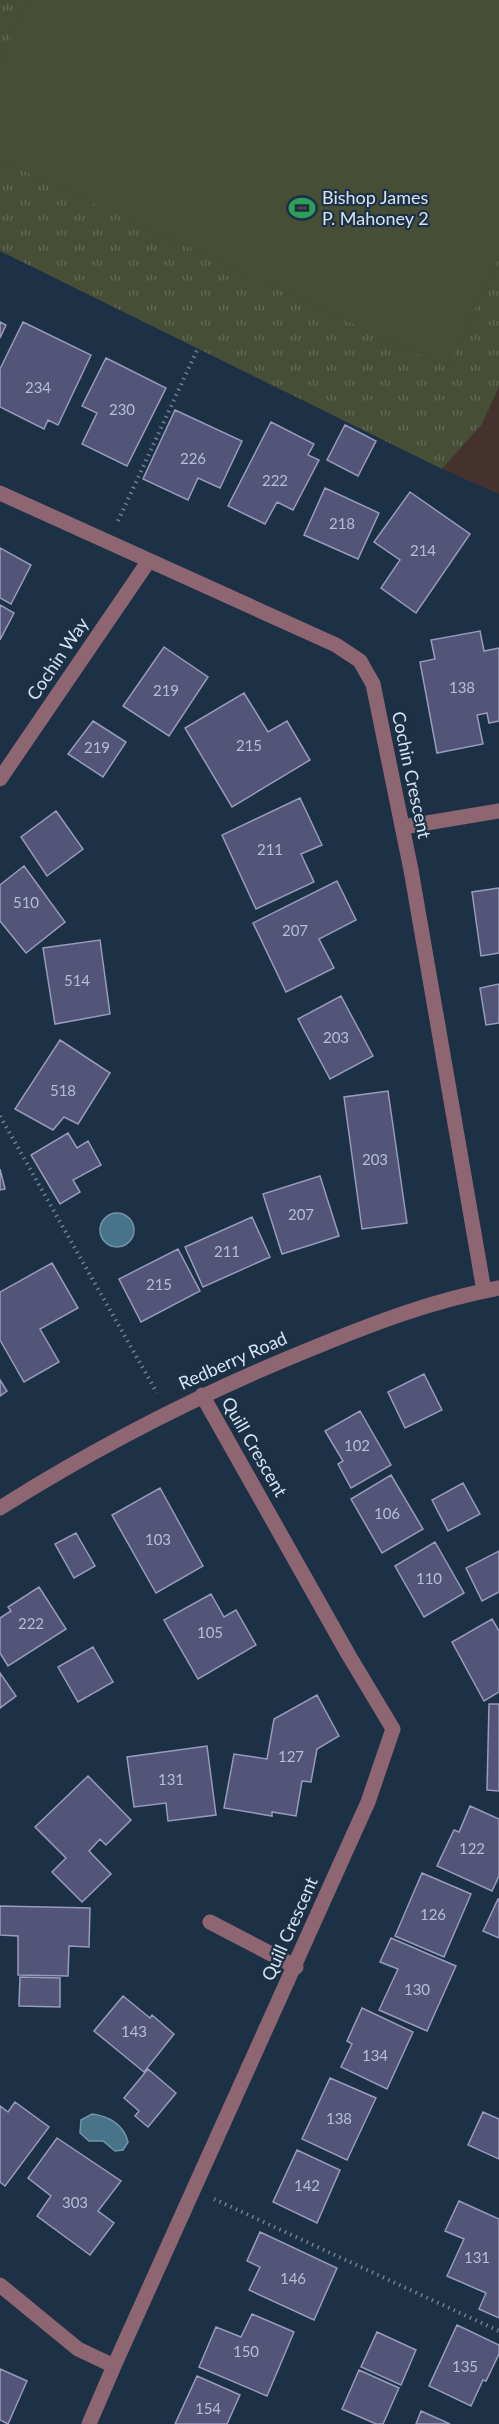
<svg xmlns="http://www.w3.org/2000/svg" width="499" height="2424" font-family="Lato,sans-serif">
<defs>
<pattern id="grass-tufts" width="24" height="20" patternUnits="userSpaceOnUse" patternTransform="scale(1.5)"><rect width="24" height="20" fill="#474e36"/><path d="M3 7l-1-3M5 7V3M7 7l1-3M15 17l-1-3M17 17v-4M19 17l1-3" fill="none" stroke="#616754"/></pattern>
</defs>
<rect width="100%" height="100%" fill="#1c3146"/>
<!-- education -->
<path fill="#45312d" d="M499 387V494L442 469 482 424Z"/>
<!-- grass -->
<path fill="url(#grass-tufts)" d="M0 0H499V387L482 424 442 469 0 251Z"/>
<!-- garden -->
<path fill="#474e36" d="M29 0H499V257L448 368 0 160V62Z"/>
<!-- water -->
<path fill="#477488" stroke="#7295a8" stroke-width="1.5" d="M100 1230a17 17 0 1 1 34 0a17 17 0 1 1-34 0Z
M92 2114C109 2116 124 2125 128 2142L123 2150 115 2151 103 2141H89L80 2133 81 2120Z"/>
<!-- building -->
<path fill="#525478" stroke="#989bbb" stroke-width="1.5" d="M0 322 6 325 0 338Z
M23 322 91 355 58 425 48 420 44 429 0 407V369Z
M106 358 166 388 127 466 82 444 97 413 82 406Z
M175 410 242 441 220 488 198 478 188 500 143 479Z
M271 422 314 444 308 455 319 460 293 510 277 502 265 524 228 506Z
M345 425 376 441 358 476 327 460Z
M325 488 379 513 358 559 304 535Z
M410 492 470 534 416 613 381 588 400 560 374 542Z
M0 548 31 565 11 604 0 598Z
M0 605 14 613 0 640Z
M480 631 484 651 499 648V721L489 723 487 713 477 715 483 744 437 753 420 662 435 659 431 640Z
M164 647 208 677 169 736 123 706Z
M244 693 268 732 287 721 310 760 232 807 185 728Z
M93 721 126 742 103 777 68 754Z
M300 798 322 845 301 854 314 882 256 909 222 835Z
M56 811 83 849 47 876 21 837Z
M24 866 65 922 26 953 0 921V885Z
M337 881 356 920 319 939 334 968 286 992 253 923Z
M499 888V953L481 956 472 892Z
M100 940 110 1014 55 1024 43 948Z
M499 984V1023L486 1025 480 988Z
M341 996 373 1056 330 1079 298 1019Z
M60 1040 110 1073 78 1124 64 1117 53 1130 15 1109Z
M388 1091 407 1223 362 1229 344 1097Z
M68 1133 77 1148 88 1141 101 1165 73 1180 80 1192 60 1204 31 1155Z
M0 1169 5 1189 0 1190Z
M320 1176 339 1236 282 1254 263 1194Z
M252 1217 270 1257 203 1287 185 1247Z
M178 1249 200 1291 141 1322 119 1279Z
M52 1263 78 1308 40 1329 59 1362 24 1382 0 1340V1292Z
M424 1374 442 1410 405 1428 388 1392Z
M0 1380 7 1391 0 1396Z
M360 1411 391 1465 351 1488 338 1464 343 1461 325 1431Z
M391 1475 423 1529 382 1553 351 1499Z
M463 1483 480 1514 448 1531 432 1500Z
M160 1488 203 1566 156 1593 112 1515Z
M76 1533 95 1566 74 1578 55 1544Z
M435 1542 464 1593 424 1617 395 1566Z
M499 1551V1592L482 1601 466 1568Z
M39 1587 66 1629 8 1666 0 1653V1618L11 1611 8 1607Z
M211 1594 224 1617 236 1610 256 1645 198 1679 164 1620Z
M492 1619 499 1631V1692L484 1701 452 1642Z
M93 1647 113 1682 78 1702 58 1667Z
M0 1673 16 1696 0 1708Z
M317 1695 339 1736 317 1749 311 1782 302 1781 296 1816 272 1812V1816L224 1808 234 1754 267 1759 274 1719Z
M489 1704H499V1791L487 1790Z
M207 1746 216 1815 168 1821 166 1803 134 1807 127 1757Z
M88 1776 131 1820 106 1845 100 1839 89 1851 111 1874 82 1902 52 1872 66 1858 35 1827Z
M470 1806 499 1819V1876L492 1891 437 1866 454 1830 459 1832Z
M422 1873 471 1894 444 1957 395 1936Z
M498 1899H499V1938L483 1931Z
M0 1906 90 1908 89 1947 69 1946 68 1976 18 1975V1936L0 1935Z
M391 1938 456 1966 427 2031 379 2010 398 1969 380 1962Z
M20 1977 60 1978V2007L19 2006Z
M123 1996 150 2018 152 2015 174 2034 144 2072 94 2031Z
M362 2008 413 2032 387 2089 341 2067 352 2044 347 2041Z
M148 2069 176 2093 148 2127 135 2116 139 2111 124 2098Z
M330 2078 376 2098 347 2160 302 2139Z
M15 2102 49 2127 5 2186 0 2182V2106L8 2112Z
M483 2112 499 2119V2159L468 2145Z
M57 2138 121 2181 98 2211 114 2223 90 2255 37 2216 51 2196 28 2178Z
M297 2150 340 2170 317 2223 273 2202Z
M459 2201 499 2219V2318L479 2309 486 2293 447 2276 464 2239 445 2231Z
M260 2232 337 2268 314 2320 249 2290 260 2267 247 2261Z
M252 2314 294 2332 267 2396 199 2367 216 2327 241 2337Z
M457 2325 499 2345V2354L486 2381 483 2380 471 2406 429 2386Z
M377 2332 416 2350 401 2385 361 2367Z
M0 2369 27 2381 8 2424 0 2420Z
M359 2370 399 2388 383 2424H376L342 2409Z
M197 2376 240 2395 227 2424H175Z
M421 2411 450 2424H416Z"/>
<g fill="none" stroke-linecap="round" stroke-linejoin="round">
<!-- path -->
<path stroke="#6e8092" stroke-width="4" stroke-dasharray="1.5 4.5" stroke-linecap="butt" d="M118 521 198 348
M0 1116 157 1393
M214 2199 499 2331"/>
<!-- minor -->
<path stroke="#8e6671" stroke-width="15" d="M0 493 336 645 360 661 373 684 411 870 484 1291
M0 779 148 562
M403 827 499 811
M0 1508C100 1445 204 1392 313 1348 374 1323 434 1300 499 1288
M210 1922 296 1967
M0 2285 78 2349 114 2366 368 1802 393 1729 348 1654 202 1395
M89 2424 114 2366"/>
</g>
<!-- icons -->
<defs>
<g id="stadium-bare" transform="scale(2.07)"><path d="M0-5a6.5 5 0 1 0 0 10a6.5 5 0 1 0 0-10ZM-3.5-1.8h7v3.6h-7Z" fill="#2e9e5b" stroke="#1c3146" stroke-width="2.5" paint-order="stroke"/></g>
</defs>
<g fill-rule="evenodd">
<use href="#stadium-bare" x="302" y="208"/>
</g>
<g text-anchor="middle" stroke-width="4.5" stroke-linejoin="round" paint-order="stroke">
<!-- number labels -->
<g font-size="15" fill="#b5bfd3">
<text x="38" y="393">234</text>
<text x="122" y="415">230</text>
<text x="193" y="464">226</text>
<text x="275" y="486">222</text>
<text x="342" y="529">218</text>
<text x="423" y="556">214</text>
<text x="462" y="693">138</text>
<text x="166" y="696">219</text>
<text x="249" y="751">215</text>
<text x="97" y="753">219</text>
<text x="270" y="855">211</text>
<text x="26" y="908">510</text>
<text x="295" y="936">207</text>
<text x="77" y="986">514</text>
<text x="336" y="1043">203</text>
<text x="63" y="1096">518</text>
<text x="375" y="1165">203</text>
<text x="301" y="1220">207</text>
<text x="227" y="1257">211</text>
<text x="159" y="1290">215</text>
<text x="357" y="1451">102</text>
<text x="387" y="1519">106</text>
<text x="158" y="1545">103</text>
<text x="429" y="1584">110</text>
<text x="31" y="1629">222</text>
<text x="210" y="1638">105</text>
<text x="291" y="1762">127</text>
<text x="171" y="1785">131</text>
<text x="472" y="1854">122</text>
<text x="433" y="1920">126</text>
<text x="417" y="1995">130</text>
<text x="134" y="2037">143</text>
<text x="375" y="2061">134</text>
<text x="339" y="2124">138</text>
<text x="307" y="2191">142</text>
<text x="75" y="2208">303</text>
<text x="477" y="2263">131</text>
<text x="293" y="2284">146</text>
<text x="246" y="2357">150</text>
<text x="465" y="2372">135</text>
<text x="208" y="2414">154</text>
</g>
<!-- poi labels -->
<g font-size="18" fill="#d6e3f1" stroke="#1c3146" text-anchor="start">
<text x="322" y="204">Bishop James<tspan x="322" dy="21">P. Mahoney 2</tspan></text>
</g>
<!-- street labels -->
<g font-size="18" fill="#d6e3f1" stroke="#1c3146">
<text transform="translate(58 659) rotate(-56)" y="6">Cochin Way</text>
<text transform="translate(411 775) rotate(78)" y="6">Cochin Crescent</text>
<text transform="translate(233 1361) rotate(-24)" y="6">Redberry Road</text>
<text transform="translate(254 1447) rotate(60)" y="6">Quill Crescent</text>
<text transform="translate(290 1929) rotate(-66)" y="6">Quill Crescent</text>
</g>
</g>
</svg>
